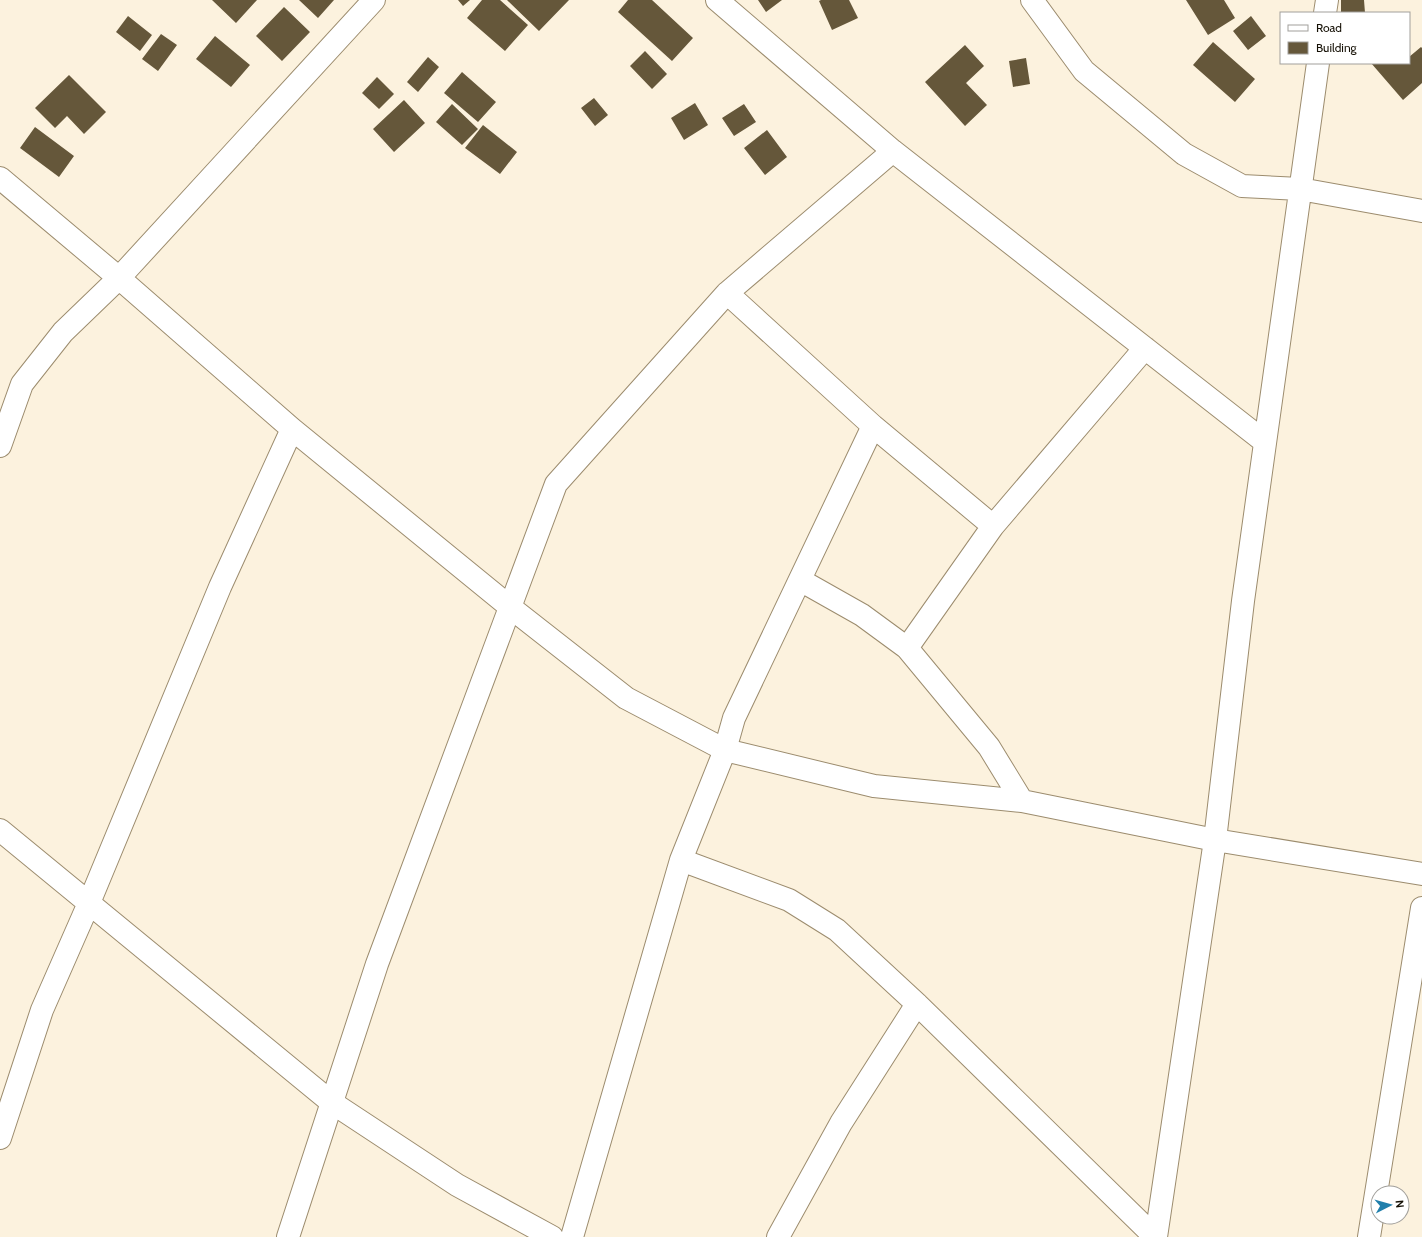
<svg xmlns="http://www.w3.org/2000/svg" width="1422" height="1237" font-family="Cabin,sans-serif">
<rect width="100%" height="100%" fill="#fcf2de"/>
<!-- building -->
<path fill="#65573a" d="M212 0H257L236 23Z
M299 0H334L318 18Z
M458 0H470L463 6Z
M482 0H500L528 25 505 51 467 18Z
M507 0H569L539 31Z
M628 0H652L693 38 672 61 618 12Z
M758 0H782L766 12Z
M821 0H849L858 18 832 30 819 1Z
M1186 0H1224L1235 18 1208 35Z
M1341 0H1364L1365 13H1341Z
M284 7 310 32 282 61 256 36Z
M128 16 152 35 140 51 116 32Z
M1251 16 1266 36 1248 50 1233 31Z
M161 34 177 45 158 71 142 59Z
M215 36 250 65 231 87 196 59Z
M1213 42 1255 79 1235 102 1193 65Z
M965 45 984 66 966 83 987 105 965 126 925 82Z
M1421 47 1422 48V83L1403 100 1371 63H1409V57Z
M645 51 667 74 652 89 630 66Z
M428 57 439 67 418 92 407 82Z
M1026 58 1030 84 1013 87 1009 61Z
M462 72 496 102 478 122 444 93Z
M69 75 106 112 84 134 67 116 55 128 35 108Z
M377 77 394 94 379 109 362 93Z
M594 98 608 115 595 126 581 108Z
M404 100 425 123 394 152 373 129Z
M695 103 708 125 684 140 671 118Z
M452 104 478 129 462 145 436 122Z
M744 104 756 122 734 136 722 118Z
M483 125 517 152 500 174 465 148Z
M35 127 74 156 59 177 20 148Z
M767 130 787 157 765 175 744 148Z"/>
<g fill="none" stroke-linecap="round" stroke-linejoin="round">
<!-- street casing -->
<g stroke="#9c8c6e" stroke-width="24">
<path id="street" d="M717 0 893 151 1265 442
M1032 0 1084 71 1184 154 1242 186 1300 189 1422 211
M1325 13 1327 0
M0 178 119 278 292 429 510 607 626 698 725 750 874 786 1022 801 1215 840 1422 874
M727 293 873 426 993 526
M0 446 22 384 63 332 119 278 374 0
M800 580 862 615 907 648 989 747 1022 801
M907 648 993 526 1145 348
M0 830 331 1102 457 1185 552 1237
M681 860 789 900 837 930 917 1004 1155 1237
M0 1138 42 1010 89 903 220 587 292 429
M288 1237 377 964 556 484 727 293 893 151
M572 1237 681 860 725 750 734 718 873 426
M778 1237 841 1123 917 1004
M1156 1237 1215 840 1243 601 1318 63
M1369 1237 1422 908"/>
</g>
<!-- street -->
<use href="#street" stroke="#fff" stroke-width="22"/>
</g>
<!-- legend -->
<rect x="1280" y="12" width="130" height="52" fill="#ffffff" stroke="#a19f9b"/>
<rect x="1288" y="25" width="20" height="6" fill="#ffffff" stroke="#a19f9b"/>
<text x="1316" y="32" font-size="12" fill="#151005">Road</text>
<rect x="1288" y="42" width="20" height="12" fill="#65573a" stroke="#a19f9b"/>
<text x="1316" y="52" font-size="12" fill="#151005">Building</text>
<!-- north arrow -->
<g transform="translate(1390 1205) rotate(84)"><circle r="19" fill="#ffffff" stroke="#a19f9b"/>
<path d="M0-3L7 15L0 10L-7 15Z" fill="#207fac"/>
<text y="-6" font-size="11" font-weight="bold" text-anchor="middle" fill="#151005">N</text>
</g>
</svg>
